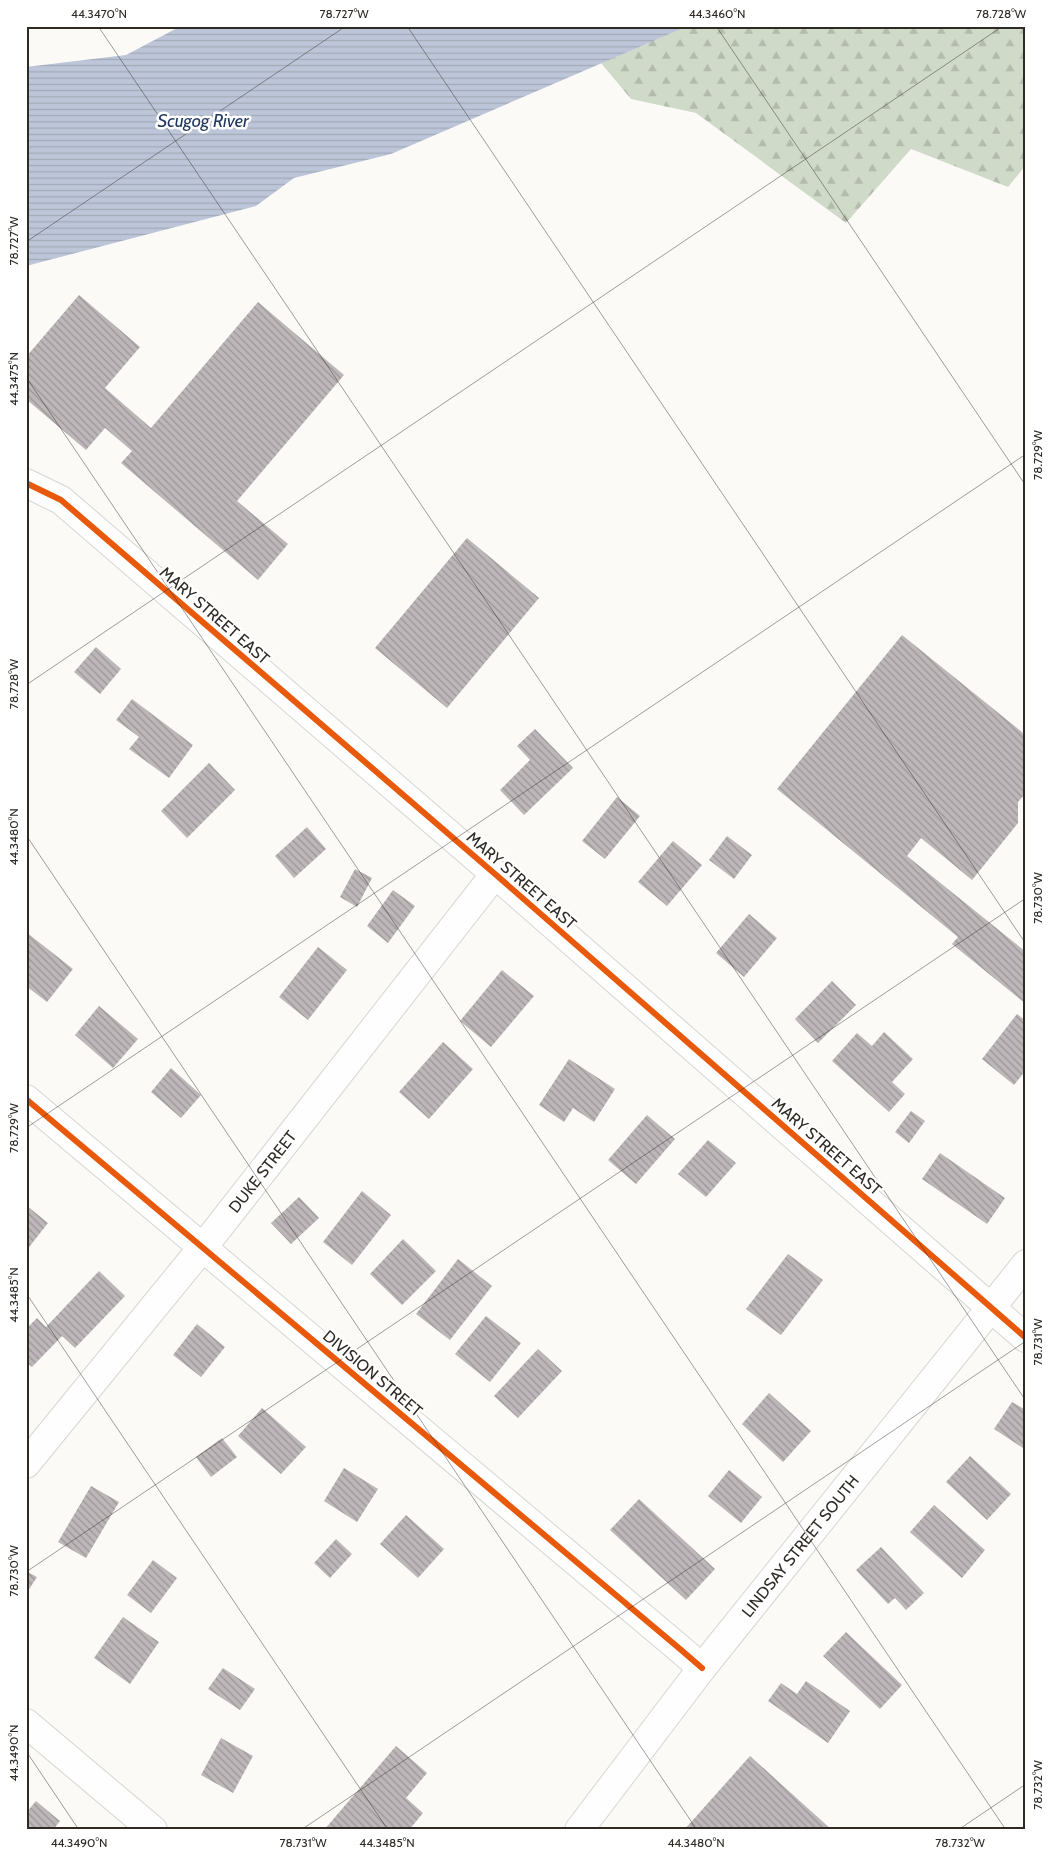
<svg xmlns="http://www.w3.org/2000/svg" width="1052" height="1856" font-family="Cabin,sans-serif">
<defs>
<pattern id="forest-firs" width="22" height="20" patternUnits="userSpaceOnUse" patternTransform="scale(1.25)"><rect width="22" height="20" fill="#d0dac9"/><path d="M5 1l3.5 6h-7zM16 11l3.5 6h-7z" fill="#b3bbac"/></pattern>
<pattern id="water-rules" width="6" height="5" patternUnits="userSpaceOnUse" patternTransform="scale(1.25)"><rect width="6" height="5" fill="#bcc6d8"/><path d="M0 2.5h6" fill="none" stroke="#a2aab9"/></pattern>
<pattern id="building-back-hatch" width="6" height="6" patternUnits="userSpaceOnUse" patternTransform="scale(1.25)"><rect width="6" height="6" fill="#bdb7b9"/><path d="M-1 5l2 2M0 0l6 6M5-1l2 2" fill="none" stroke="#9a9596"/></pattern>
</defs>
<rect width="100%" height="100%" fill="#fcfaf7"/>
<!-- forest -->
<path fill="url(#forest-firs)" d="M688 26H1026V165L1008 187 911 149 846 223 696 113 631 99 601 63Z"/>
<!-- water -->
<path fill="url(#water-rules)" d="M181 26H688L391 154 294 178 256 206 26 266V67L126 55Z"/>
<!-- building -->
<path fill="url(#building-back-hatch)" d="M79 295 140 347 105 388 151 428 258 302 344 375 237 501 288 544 258 580 121 463 132 451 105 428 86 450 26 399V357Z
M467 538 539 598 447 708 375 648Z
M902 635 1022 732 1026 740V793L1018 802V823L972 880 921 838 907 856 1026 952V1004L952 944 958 937 777 789Z
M96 647 121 669 100 694 74 672Z
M132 699 193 745 169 778 129 749 139 737 116 720Z
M535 729 573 768 524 815 500 790 530 760 517 746Z
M209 763 235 790 187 838 161 811Z
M617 797 640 816 605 859 582 841Z
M307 827 326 849 294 878 275 856Z
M727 836 752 855 734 879 709 860Z
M673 841 702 865 667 906 638 882Z
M355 869 372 878 357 907 340 897Z
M393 890 415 906 388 943 367 926Z
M749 914 777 938 744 977 716 953Z
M26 932 73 969 47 1002 26 986Z
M318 947 347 970 308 1020 279 997Z
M502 970 534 996 491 1047 460 1021Z
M832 981 856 1005 818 1043 795 1019Z
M99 1006 138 1039 113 1068 75 1035Z
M1017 1014 1026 1021V1070L1014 1085 982 1059Z
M884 1032 913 1059 892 1082 905 1094 889 1112 832 1061 857 1033 872 1046Z
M443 1042 473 1069 429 1119 399 1092Z
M569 1059 615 1089 594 1122 573 1108 564 1122 539 1105Z
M171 1068 201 1095 181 1118 151 1092Z
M911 1111 925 1121 909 1143 895 1132Z
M647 1115 675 1139 636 1184 608 1160Z
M708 1140 736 1163 706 1197 678 1174Z
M940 1153 1005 1198 987 1224 922 1179Z
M362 1191 391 1215 352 1265 323 1242Z
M299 1197 319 1218 291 1244 271 1223Z
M26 1205 48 1223 26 1251Z
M403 1239 436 1271 402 1305 370 1274Z
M788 1254 823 1280 781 1335 746 1309Z
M458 1259 492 1286 450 1340 416 1314Z
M99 1271 125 1296 75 1348 62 1336 32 1367 26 1362V1329L37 1318 46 1327Z
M486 1316 521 1343 490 1382 455 1354Z
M197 1324 225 1347 201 1377 173 1355Z
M538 1349 562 1371 518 1418 494 1396Z
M769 1393 811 1431 783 1462 742 1424Z
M1012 1402 1026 1410V1450L994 1429Z
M262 1408 306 1447 281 1474 238 1436Z
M222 1438 237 1457 211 1477 196 1457Z
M970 1456 1011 1494 987 1520 946 1482Z
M344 1468 378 1489 357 1522 324 1501Z
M729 1470 762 1497 741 1523 708 1496Z
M91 1486 119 1502 86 1558 58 1542Z
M639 1499 715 1569 686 1600 610 1530Z
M934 1505 985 1550 962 1578 910 1532Z
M406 1515 444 1549 418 1578 380 1544Z
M336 1539 352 1554 330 1578 314 1563Z
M881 1547 924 1593 906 1610 895 1598 888 1604 856 1570Z
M153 1560 177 1578 151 1613 127 1595Z
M26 1571 37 1577 26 1594Z
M123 1617 159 1642 130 1684 94 1658Z
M846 1632 902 1685 880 1709 823 1656Z
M223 1668 255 1689 240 1710 208 1689Z
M806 1681 850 1711 828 1743 768 1701 781 1683 797 1694Z
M221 1738 253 1756 233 1793 201 1775Z
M396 1746 427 1773 406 1798 423 1813 409 1830H324Z
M750 1756 832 1830H684Z
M36 1801 60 1821 53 1830H26V1813Z"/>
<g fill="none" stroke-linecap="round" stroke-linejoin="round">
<!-- minor casing -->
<g stroke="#d8d6d1" stroke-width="30">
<g id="minor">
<path d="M26 483 61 500 495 874 991 1308"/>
<path d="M26 1099 680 1649 702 1668"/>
<path id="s1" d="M26 1464 215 1232 495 874"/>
<path d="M26 1723 153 1830"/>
</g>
</g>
<!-- tertiary casing -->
<g stroke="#d8d6d1" stroke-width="30">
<path id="tertiary" d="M991 1308 1026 1338"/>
</g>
<!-- secondary casing -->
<g stroke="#d8d6d1" stroke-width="30">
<g id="secondary">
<path id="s2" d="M579 1830 702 1668 1026 1264"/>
</g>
</g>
<!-- minor -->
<use href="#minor" stroke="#fffefe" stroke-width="28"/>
<!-- tertiary -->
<use href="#tertiary" stroke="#fffefe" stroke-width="28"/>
<!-- secondary -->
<use href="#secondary" stroke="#fffefe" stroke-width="28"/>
<!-- cycleway casing -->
<g stroke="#fff" stroke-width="9">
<path id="cycleway" d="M26 483 61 500 495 874 1026 1338
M26 1099 680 1649 702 1668"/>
</g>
<!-- cycleway -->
<use href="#cycleway" stroke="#e8590c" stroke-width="6"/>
</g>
<!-- ticks -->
<path fill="none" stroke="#2f2a24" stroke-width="1" stroke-opacity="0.45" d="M98 26 1026 1401M407 26 1026 944M716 26 1026 486M1025 26 1026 28M26 242 346 26M26 377 1006 1830M26 685 1003 26M26 835 697 1830M26 1128 1026 454M26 1293 388 1830M26 1572 1026 898M26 1751 79 1830M301 1830 1026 1341M958 1830 1026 1784"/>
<g text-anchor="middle" stroke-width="5" stroke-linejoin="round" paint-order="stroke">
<!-- street labels -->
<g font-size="16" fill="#2f2a24" stroke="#fff">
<text transform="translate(215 615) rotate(41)" y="6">MARY STREET EAST</text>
<text transform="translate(522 880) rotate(41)" y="6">MARY STREET EAST</text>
<text transform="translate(827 1146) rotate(41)" y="6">MARY STREET EAST</text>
<text dy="6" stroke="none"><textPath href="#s1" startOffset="376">DUKE STREET</textPath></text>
<text transform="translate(373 1373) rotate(40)" y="6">DIVISION STREET</text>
<text dy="6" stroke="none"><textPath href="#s2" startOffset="360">LINDSAY STREET SOUTH</textPath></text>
</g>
<!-- water labels -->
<g font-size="18" font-style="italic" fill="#23385e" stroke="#fff">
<text x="203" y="127">Scugog River</text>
</g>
</g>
<!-- border -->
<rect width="1052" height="1856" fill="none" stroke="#ffffff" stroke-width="55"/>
<rect x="28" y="28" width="996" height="1800" fill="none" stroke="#2f2a24" stroke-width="2"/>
<g font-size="12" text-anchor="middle" fill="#2f2a24">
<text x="99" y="18">44.3470°N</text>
<text x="344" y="18">78.727°W</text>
<text x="717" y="18">44.3460°N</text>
<text x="1001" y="18">78.728°W</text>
<text transform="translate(14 241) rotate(-90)" y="4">78.727°W</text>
<text transform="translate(14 379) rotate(-90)" y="4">44.3475°N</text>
<text transform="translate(1038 455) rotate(-90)" y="4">78.729°W</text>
<text transform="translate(14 684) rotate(-90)" y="4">78.728°W</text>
<text transform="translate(14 837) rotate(-90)" y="4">44.3480°N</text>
<text transform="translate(1038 898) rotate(-90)" y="4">78.730°W</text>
<text transform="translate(14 1128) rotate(-90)" y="4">78.729°W</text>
<text transform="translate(14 1295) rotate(-90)" y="4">44.3485°N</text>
<text transform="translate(1038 1342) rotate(-90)" y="4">78.731°W</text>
<text transform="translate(14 1571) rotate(-90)" y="4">78.730°W</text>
<text transform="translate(14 1753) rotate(-90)" y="4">44.3490°N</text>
<text transform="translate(1038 1785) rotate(-90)" y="4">78.732°W</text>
<text x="79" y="1847">44.3490°N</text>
<text x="303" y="1847">78.731°W</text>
<text x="387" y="1847">44.3485°N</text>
<text x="696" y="1847">44.3480°N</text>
<text x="960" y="1847">78.732°W</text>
</g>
</svg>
